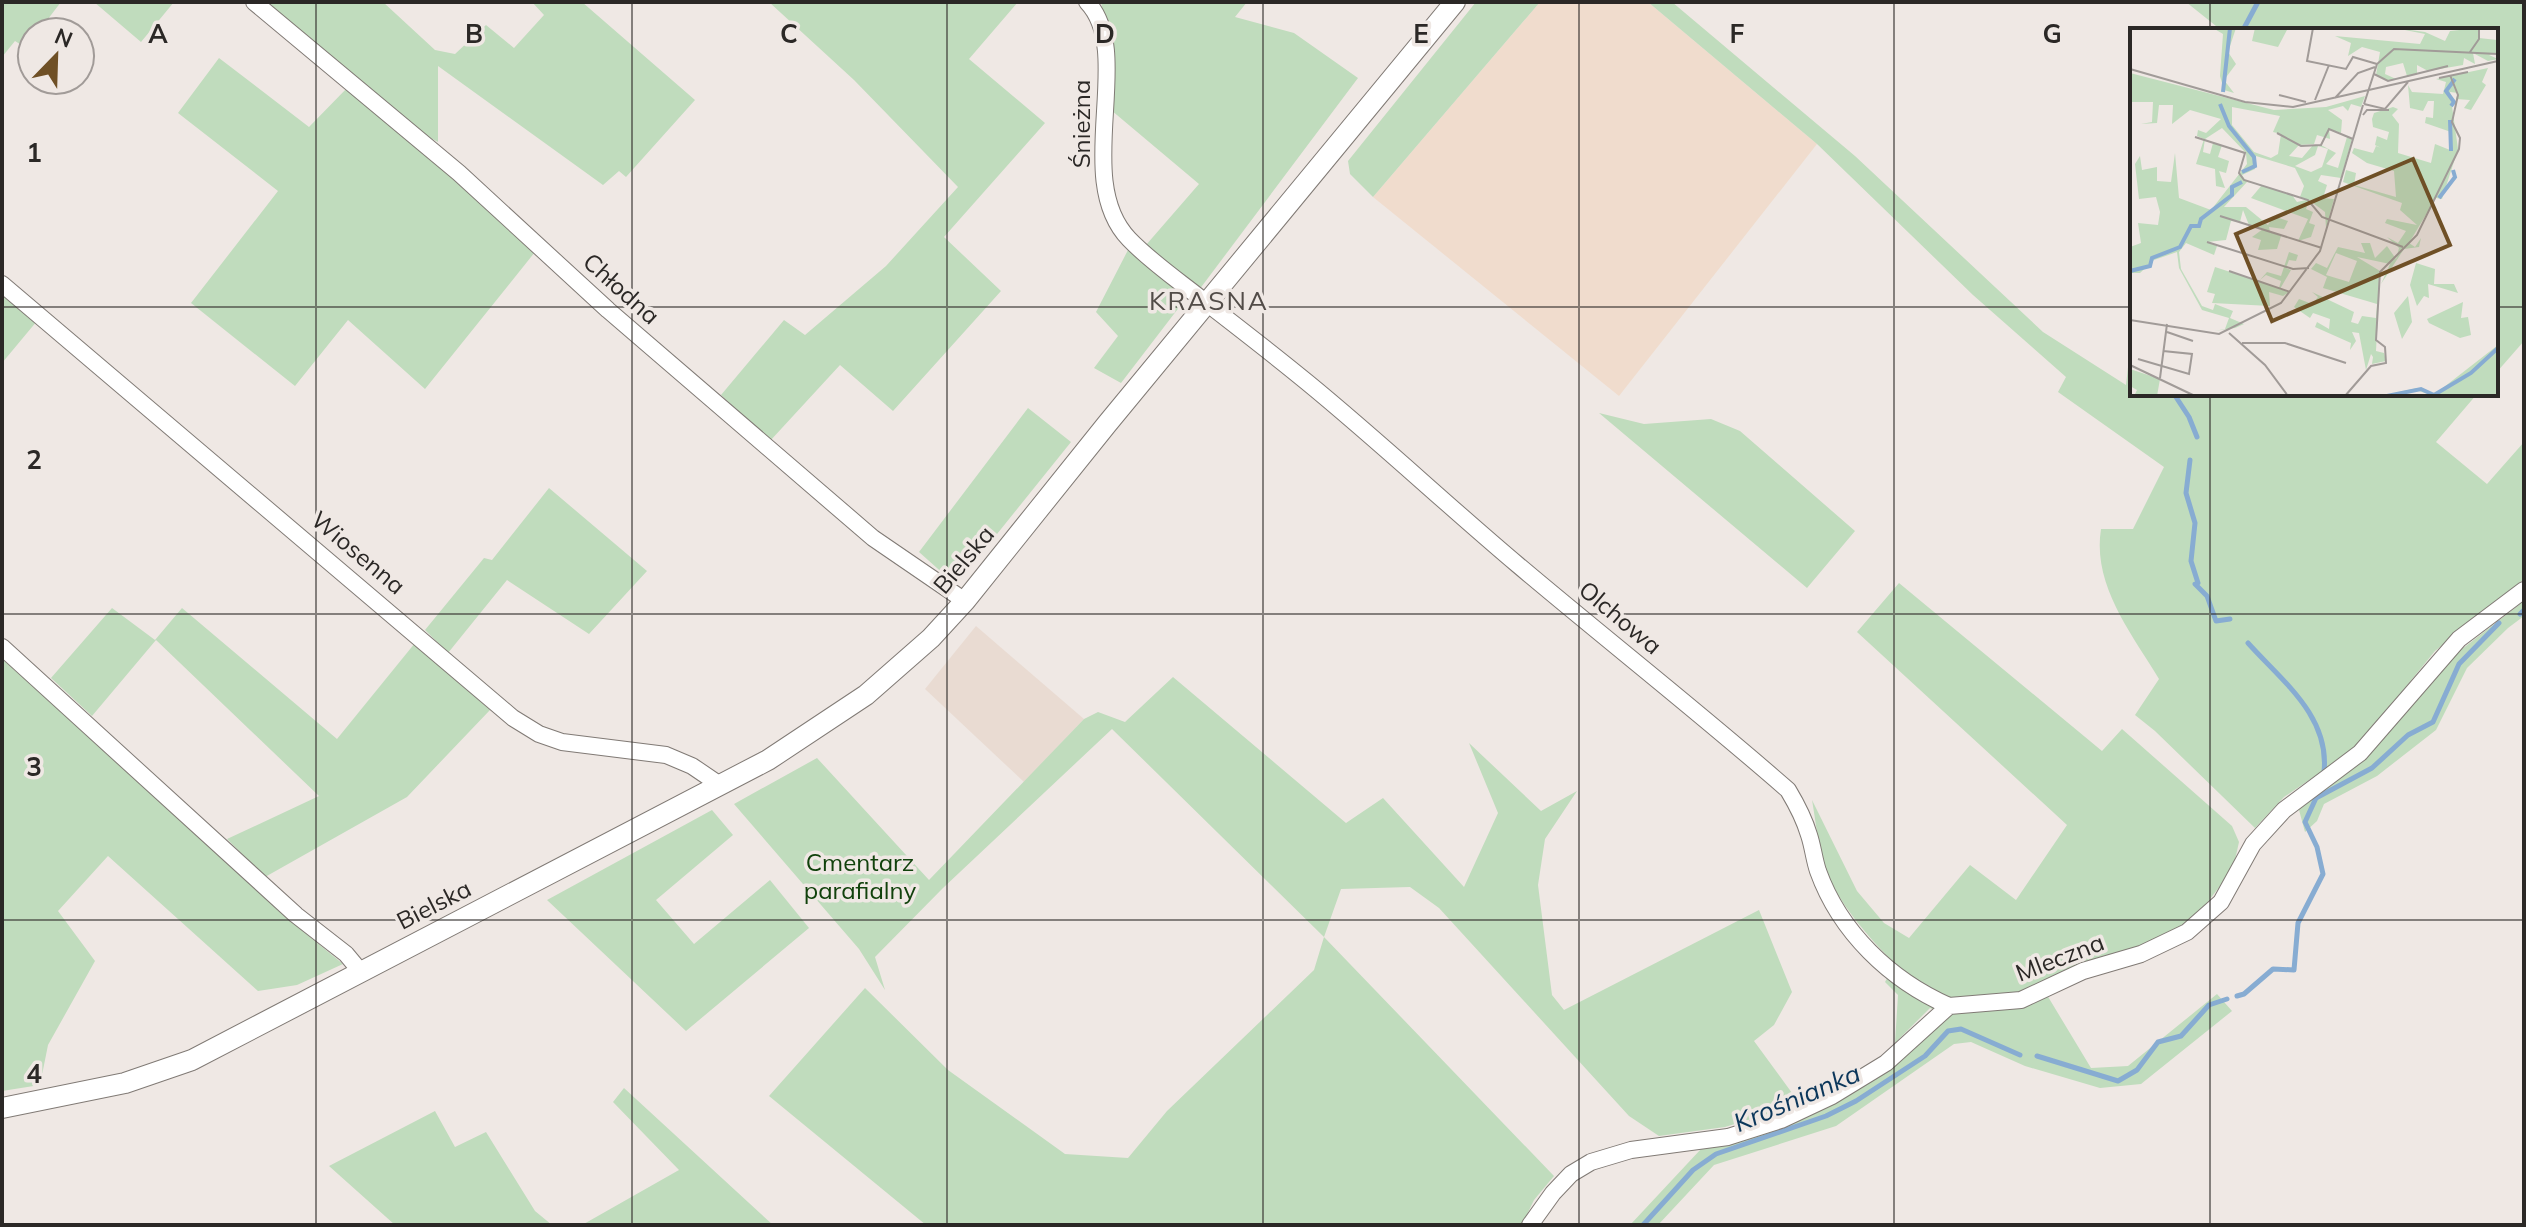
<svg xmlns="http://www.w3.org/2000/svg" width="2526" height="1227" font-family="Mulish,sans-serif">
<rect width="100%" height="100%" fill="#efe8e4"/>
<!-- built -->
<path fill="#e9dbd2" d="M976 626 1084 719 1024 782 925 689Z"/>
<!-- industrial -->
<path fill="#f0dccd" d="M1540 2H1648L1817 144 1619 396 1373 197Z"/>
<!-- green -->
<path fill="#c0dcbd" d="M2 2H61L38 32H32V40L26 48 15 41 2 57Z
M94 2H174L141 42Z
M267 2H383L435 50 455 54 486 25 514 48 544 15 532 2H582L695 100 626 177 619 171 603 185 438 66V142L414 129Z
M769 2H1018L969 59 1045 123 944 237 1001 291 893 411 840 365 770 441 721 395 784 320 805 335 886 266 958 187 854 80Z
M1101 2H1247L1235 17 1294 33 1358 78 1199 290 1146 245 1199 184 1111 110 1113 56Z
M1476 2H1540L1373 197 1350 174 1348 161Z
M1648 2H1672L1855 156 2043 332 2126 385 2132 331V394H2477L2436 442 2487 484 2524 442V579L2435 651 2355 749 2284 797 2255 828 2155 731 2135 715 2159 679C2132 634 2092 585 2101 529H2133L2164 467 2058 392 2066 377 1973 295 1817 144Z
M2186 2H2524V341L2496 373V30H2221Z
M219 58 309 127 349 86 535 252 425 389 348 320 295 386 191 303 278 191 178 113Z
M1128 250 1187 297 1121 383 1094 368 1118 336 1096 312Z
M2 291 37 321 2 363Z
M1028 408 1071 442 956 585 919 552Z
M1599 413 1644 424 1711 419 1740 431 1855 531 1807 588Z
M549 488 647 571 589 634 507 580 448 653 425 630 484 558 492 560Z
M1899 583 2102 751 2122 729 2232 826 2239 842 2233 869 2197 916 2147 947 2047 995 2091 1068 2128 1066 2217 994 2232 1011 2141 1084 2100 1088 2025 1066 1971 1042 1954 1044 1836 1126 1714 1165 1658 1225H1630L1701 1149 1760 1135 1823 1110 1890 1065 1949 1017 1930 1008 1895 1043 1898 995 1885 982 1895 964C1870 939 1837 902 1825 868 1818 847 1816 822 1812 800L1857 891 1884 923 1909 938 1970 865 2016 900 2067 825 1857 632Z
M2524 601V616L2508 628 2467 668 2436 730 2377 776 2324 804 2317 821 2305 832 2299 810 2304 797 2363 761 2453 656Z
M112 608 155 640 182 608 337 739 415 643 490 710 407 797 265 877 227 839 319 796 156 640 92 716 51 678Z
M2 653 15 664 13 669 43 693 299 928 343 964 297 985 258 991 108 856 58 911 95 961 48 1045 40 1085 2 1091Z
M1173 677 1346 823 1383 798 1464 887 1498 813 1469 743 1541 811 1577 791 1545 839 1538 885 1552 995 1564 1010 1759 910 1792 992 1774 1025 1754 1041 1800 1104 1725 1127 1659 1136 1629 1116 1439 908 1410 887 1341 889 1324 937 1554 1176 1534 1200 1522 1225H926L769 1096 865 988 948 1070 1065 1154 1128 1158 1167 1111 1314 970 1324 937 1112 729 943 888 875 957 885 990 859 949 734 804 817 758 929 880 1084 719 1098 712 1125 722Z
M712 810 733 835 656 900 694 944 770 880 809 928 686 1031 547 900Z
M624 1088 773 1225H582L679 1170 613 1102Z
M435 1111 455 1147 486 1132 535 1211 552 1225H395L329 1166Z"/>
<g fill="none" stroke-linecap="round" stroke-linejoin="round">
<!-- stream -->
<path stroke="#87acd2" stroke-width="5" d="M2243 30 2258 2
M2174 394 2189 417 2197 437
M2190 460 2186 493 2195 523 2191 561 2198 583 2195 584 2207 596 2216 621 2230 619
M2520 614 2524 610
M2248 643C2282 681 2330 716 2324 772
M2237 996 2244 994 2273 969 2294 970 2298 923 2323 874 2317 847 2305 822 2316 798 2372 768 2408 735 2433 722 2459 664 2499 623
M2037 1056 2118 1081 2137 1070 2158 1042 2181 1036 2209 1005 2227 999
M1643 1225 1693 1170 1716 1154 1826 1116 1856 1101 1925 1056 1948 1031 1961 1029 2020 1055"/>
<!-- minor casing -->
<g stroke="#807a75" stroke-width="18">
<path id="minor" d="M254 2 459 173 608 310 873 538 965 601
M1087 2C1136 53 1071 179 1129 239 1151 262 1179 281 1204 301 1239 328 1274 355 1308 383 1380 442 1448 506 1518 565 1608 641 1700 713 1788 790 1797 805 1804 818 1809 835 1813 847 1814 859 1818 871 1840 932 1890 980 1949 1006
M2 284 513 718 539 734 562 742 666 755 692 766 720 785
M2 647 296 915 346 954 361 972
M1530 1225 1553 1193 1571 1174 1591 1162 1631 1150 1728 1137 1781 1120 1832 1096 1886 1063 1949 1006 2021 1000 2083 971 2141 954 2187 932 2221 902 2253 844 2284 810 2360 753 2459 639 2524 590"/>
</g>
<!-- tertiary casing -->
<g stroke="#807a75" stroke-width="22">
<path id="tertiary" d="M2 1108 125 1083 192 1060 768 760 866 695 931 638 965 601 1107 424 1455 2"/>
</g>
<!-- minor -->
<use href="#minor" stroke="#fff" stroke-width="16"/>
<!-- tertiary -->
<use href="#tertiary" stroke="#fff" stroke-width="20"/>
</g>
<!-- grid -->
<path fill="none" stroke="#2b2826" stroke-width="2" stroke-opacity="0.55" d="M316 2V1225M632 2V1225M947 2V1225M1263 2V1225M1579 2V1225M1894 2V1225M2210 2V30M2 307H2132M2496 307H2524M2210 394V1225M2 614H2524M2 920H2524"/>
<g text-anchor="middle" stroke-width="7" stroke-linejoin="round" paint-order="stroke">
<!-- street labels -->
<g font-size="24" fill="#2b2826" stroke="#efe8e4">
<text transform="translate(1082 124) rotate(-90)" y="8">Śnieżna</text>
<text transform="translate(621 289) rotate(42)" y="8">Chłodna</text>
<text transform="translate(358 553) rotate(40)" y="8">Wiosenna</text>
<text transform="translate(964 560) rotate(-50)" y="8">Bielska</text>
<text transform="translate(1620 618) rotate(40)" y="8">Olchowa</text>
<text transform="translate(434 905) rotate(-27)" y="8">Bielska</text>
<text transform="translate(2060 958) rotate(-21)" y="8">Mleczna</text>
</g>
<!-- park labels -->
<g font-size="24" fill="#11420c" stroke="#efe8e4">
<text x="860" y="871">Cmentarz<tspan x="860" dy="28">parafialny</tspan></text>
</g>
<!-- neighbourhood labels -->
<g font-size="26" letter-spacing="2" fill="#524c48" stroke="#efe8e4">
<text x="1209" y="310">KRASNA</text>
</g>
<!-- water labels -->
<g font-size="26" font-style="italic" fill="#0b365a" stroke="#efe8e4">
<text transform="translate(1797 1098) rotate(-23)" y="9">Krośnianka</text>
</g>
</g>
<!-- overview -->
<g transform="translate(2130 28)">
<rect width="368" height="368" fill="#efe8e4"/>
<path d="M83 0H106L98 24 106 36 94 52 104 65 94 62 90 48 93 6ZM125 0H158L148 19 122 13ZM265 0 295 4 315 13 320 3 348 0 349 10 367 12 368 25 359 27 368 31 358 33 343 25 345 36 334 30 333 37 298 43 287 37V46L277 48 273 35 256 39 255 46 266 51 258 53 246 47 250 24 232 19 218 28 221 15 205 8 290 16 295 6ZM358 40 352 54 356 57 341 82 334 80 340 72 326 71 328 65 320 64 328 121 312 171 306 170 279 215 285 219 291 210 289 219 274 221 251 256 260 236 227 229 250 243 246 323 254 325 256 333 242 336 243 329 241 326 236 342 229 305 222 304 226 313 220 322 221 315 185 299 187 294 199 301 200 291 183 285 180 290 164 279 169 271 182 276 188 269 182 264 224 284 221 294 228 296 232 288 246 290 247 276 193 260 197 249 181 241 186 235 197 240 208 219 235 225 231 215H240L245 230 257 218 266 231 269 220 257 209 268 215 276 203 255 195 257 191 287 197 270 182 272 175 213 154 216 142 226 145 224 157 266 169 264 143 237 135 222 125 224 120 243 125 246 118 251 120 245 117 247 108 257 112 259 104 243 99 242 91 244 85 263 79 268 81 262 87 269 96 268 125 301 135 305 116 320 122 321 104 295 95 296 89 303 90 304 73H298L293 83 280 80 278 57 282 64 313 66 316 54 306 51ZM206 225 227 233 219 254 196 247ZM0 45 144 82 196 79 235 68 231 79 221 76 218 83 213 78 198 82 212 92 211 105 199 101 200 111 187 107 184 116 169 117 159 128 172 130 183 117H191L206 125 196 136 208 140 217 109 222 111 211 150 191 147 188 153 197 157 193 170 204 171 196 200 195 184 179 172 176 181 183 184 179 195 185 197 181 209 168 213 178 191 121 170 132 157 117 154 94 179H116L138 197 143 188 158 193 154 201 139 199 140 204 151 208 147 221 128 222 131 212 122 209 133 201 119 197 113 182 110 194 101 193 96 212 77 214 87 218 84 227 56 215 49 224 51 241 72 278 83 282 85 276 103 283 100 290 114 296 105 300 84 303 95 301 99 290 72 282 49 240 47 224 24 232 10 245H0V219L11 215 8 195 28 197 30 184 26 169 9 171 5 136 10 128 12 142 27 139V153L41 154 45 125 49 170 81 182 117 136 116 125 92 100 75 111 73 124 80 126 83 115 92 117 88 129 99 133 96 145 89 143 95 160 86 158 85 141 66 136 74 111 67 108 68 102 76 105 91 91 60 82 42 96 43 77H29L27 95 11 96 22 94 23 74H0ZM102 79 150 88 143 104 151 106 148 126 141 130 124 124 102 97ZM188 118 198 121 192 139 181 144 165 138 185 127ZM126 128 165 140 174 158 170 169 176 172 167 174 162 167 116 153 112 147 125 141ZM159 224 168 227 166 233 159 232 156 240 161 242 150 261 159 264 153 268 139 264 140 278 82 275 85 266 77 264 85 239 149 260 151 253 136 247 130 252 137 244 151 248ZM286 235 305 241 304 256H324L328 265 298 256 299 270 294 268 287 278 280 257ZM278 268 282 294 272 311 264 285ZM333 274 331 290 338 289 341 307 330 310 299 295 297 291ZM368 317V368H304L289 363 251 368 287 360 305 366ZM0 341 30 351 27 368H4L7 362 0 358Z" fill="#c0dcbd" fill-rule="evenodd"/>
<path fill="none" stroke="#87acd2" stroke-width="4" d="M93 64 100 0M90 76 99 98 124 129 125 138 112 144M321 78 324 74 316 63 325 51M320 92 321 123M309 170 325 149 323 142M0 243 20 238 22 230 50 219 61 198H69L71 191 102 167V159L112 154M257 368 291 361 304 367 341 345 368 320"/>
<path fill="none" stroke="#a19b98" stroke-width="2" d="M183 0 177 33 216 41 223 29 247 36M340 24 349 11V0M0 41 115 74 163 79 368 33M244 46 258 53 318 38M309 50 338 44M149 67 176 74M205 70 228 45 245 39M185 72 199 37M234 76 247 36 264 21 368 26M234 76 255 81 278 54M233 87 237 82H259M147 105 171 118 191 117 199 101 223 111M65 109 115 125 109 145 114 152 178 172 192 189 273 219M90 188 192 220M77 214 163 241 179 240M99 243 160 264M0 292 89 306 151 275 190 223 233 77M37 304 63 313M99 305 135 337 158 368M112 315H155L216 335M8 331 59 346 62 326 33 323M0 337 65 368M30 350 37 296M215 368 241 338 256 335 255 319 246 312 250 244 287 207 329 121 330 110 322 94 328 67 320 47"/>
<path fill="#6f5026" fill-opacity="0.15" stroke="#6f5026" stroke-width="4" d="M283 131 320 217 142 293 106 206Z"/>
<rect width="368" height="368" fill="none" stroke="#2b2826" stroke-width="4"/>
</g>
<g font-size="26" text-anchor="middle" font-weight="bold" fill="#2b2826" stroke="#efe8e4" stroke-width="7" stroke-linejoin="round" paint-order="stroke">
<text x="158" y="43">A</text>
<text x="474" y="43">B</text>
<text x="789" y="43">C</text>
<text x="1105" y="43">D</text>
<text x="1421" y="43">E</text>
<text x="1737" y="43">F</text>
<text x="2052" y="43">G</text>
<text x="34" y="162">1</text>
<text x="34" y="469">2</text>
<text x="34" y="776">3</text>
<text x="34" y="1083">4</text>
</g>
<!-- border -->
<rect width="2526" height="1227" fill="none" stroke="#2b2826" stroke-width="8"/>
<!-- north arrow -->
<g transform="translate(56 56) rotate(23)"><circle r="38" fill="#efe8e4" stroke="#a19b98" stroke-width="2"/>
<path d="M0-6L14 30L0 20L-14 30Z" fill="#6f5026"/>
<text y="-12" font-size="22" font-weight="bold" text-anchor="middle" fill="#2b2826">N</text>
</g>
</svg>
